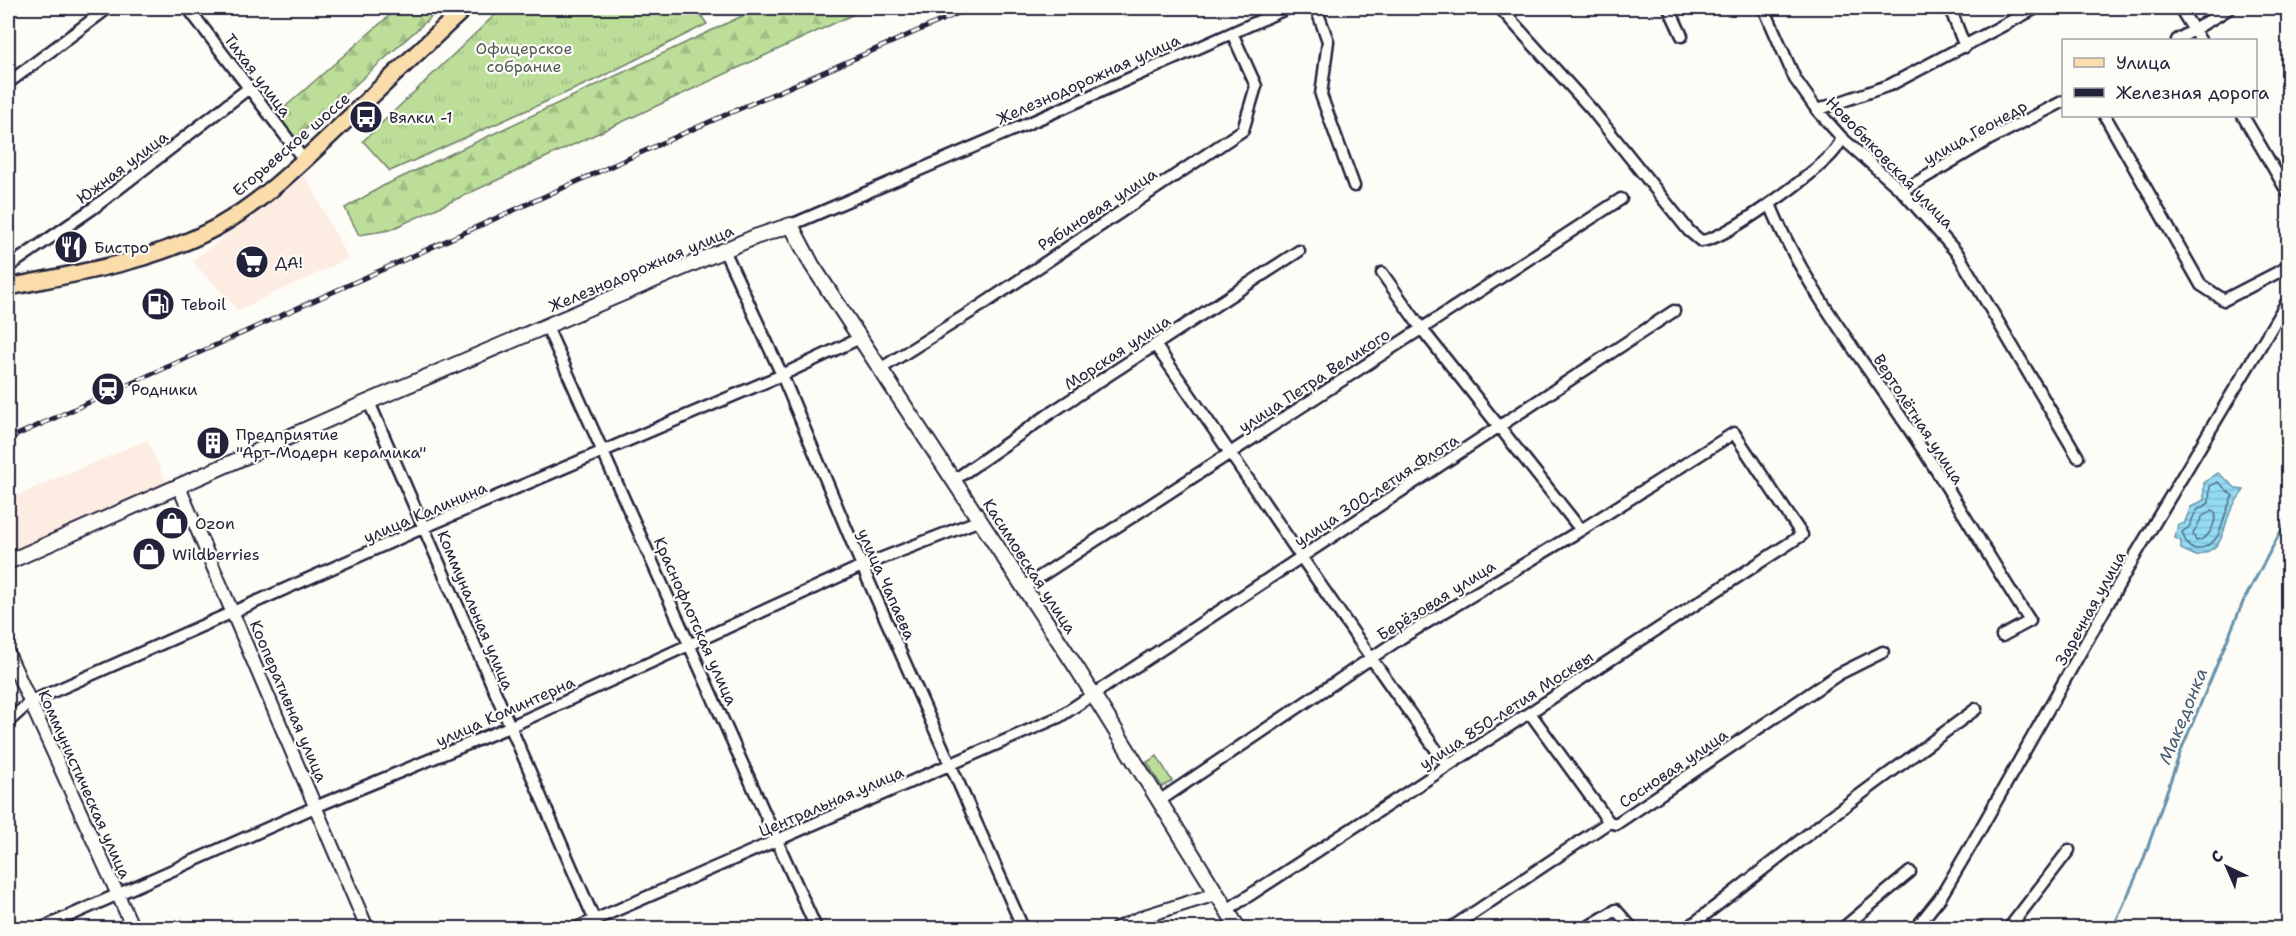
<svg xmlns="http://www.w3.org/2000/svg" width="2296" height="936" font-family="'Shantell Sans',sans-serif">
<defs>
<pattern id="grass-tufts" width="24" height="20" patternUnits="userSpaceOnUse" patternTransform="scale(1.5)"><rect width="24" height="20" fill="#bcde98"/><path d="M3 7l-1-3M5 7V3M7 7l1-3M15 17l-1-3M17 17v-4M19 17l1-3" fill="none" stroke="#a1be84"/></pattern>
<pattern id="forest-firs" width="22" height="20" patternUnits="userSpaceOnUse" patternTransform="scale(1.5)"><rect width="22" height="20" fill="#bcde98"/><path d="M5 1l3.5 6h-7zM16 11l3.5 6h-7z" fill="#a1be84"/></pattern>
<pattern id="water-rules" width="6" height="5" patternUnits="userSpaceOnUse" patternTransform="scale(1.5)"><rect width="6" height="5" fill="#93dcf4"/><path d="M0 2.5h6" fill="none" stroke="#7ebcd2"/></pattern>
</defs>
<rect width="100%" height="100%" fill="#fdfcf7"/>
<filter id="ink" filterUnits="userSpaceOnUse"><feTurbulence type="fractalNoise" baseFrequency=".0167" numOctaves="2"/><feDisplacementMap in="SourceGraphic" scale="12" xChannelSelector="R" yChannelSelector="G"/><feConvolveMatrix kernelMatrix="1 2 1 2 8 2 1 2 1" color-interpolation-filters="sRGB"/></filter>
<g filter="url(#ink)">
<!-- built -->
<path fill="#fdece2" d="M305 175 348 259 238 310 192 261Z
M147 440 167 484 8 553V499Z"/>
<!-- grass -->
<path fill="url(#grass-tufts)" stroke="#6f806a" stroke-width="1.5" d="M502 8H696L707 24 597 79 390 171 363 141Z"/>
<!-- forest -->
<path fill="url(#forest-firs)" stroke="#6f806a" stroke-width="1.5" d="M398 8H441L295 139 277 114Z
M759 8H867L390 230 359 235 345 208 383 186Z"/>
<!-- pitch -->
<path fill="#bcde98" stroke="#6f806a" stroke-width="1.5" d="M1157 756 1172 781 1162 787 1147 762Z"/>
<!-- water -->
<path fill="url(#water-rules)" stroke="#6692aa" stroke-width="1.5" d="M2218 473 2237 489 2244 490C2240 496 2234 503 2231 510 2220 534 2227 547 2196 556L2181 549V541L2175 538 2178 524H2184L2191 507 2204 500V483Z"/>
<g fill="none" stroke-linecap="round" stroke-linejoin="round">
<!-- shore -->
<path stroke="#4f6c85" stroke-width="1.5" d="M2218 482 2233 496C2225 509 2223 528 2217 537 2212 544 2195 555 2188 545 2186 542 2183 535 2182 532L2189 527 2196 511 2209 503 2210 486Z
M2212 510 2216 513C2214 526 2210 539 2196 541L2193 534 2202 517Z"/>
<!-- stream -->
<path stroke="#6692aa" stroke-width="3" d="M2113 928 2143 861 2180 753 2243 602 2288 518"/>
<!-- minor casing -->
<g stroke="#22223b" stroke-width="15">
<path id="minor" d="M188 8 304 160
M1316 8 1328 41 1321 95 1354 186
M1500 8 1592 110 1689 231 1701 241C1723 241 1821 170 1835 150 1838 146 1840 142 1842 138
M1669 8 1682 36
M1764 8 1795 79 1817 110 1842 138 1902 191 1958 254 2078 457
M1950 8 1965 47
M2180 8 2200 40
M2177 40 2230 8
M8 83 108 8
M1817 110 1890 85 2036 8
M2105 116 2201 285 2224 300 2288 267
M2243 116 2288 193
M1902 191 1990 139 2064 101
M1770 204C1803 286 1862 358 1911 432 1953 493 1989 559 2030 621L2002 636
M791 225 1043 117 1288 8
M724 250 782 375 862 566 1023 928
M8 267 92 209 249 88
M1382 273 1421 328 1581 530
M547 327 816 928
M1155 345C1254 485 1347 628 1448 766
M880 369 982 305 1243 130 1256 86 1232 33
M369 402 598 928
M954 480 1052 412 1299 251
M1024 587 1621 199
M1530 713 1609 822
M8 722 30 702 425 527 782 375 860 338
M1159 801 1401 638 1581 530 1734 433 1802 535 1227 910
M42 928 315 807 509 727 862 566 980 520
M576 928 1059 717 1674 311
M1451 928 1609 822 1616 824 1839 674 1883 652
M1586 928 1616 910 1632 928
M1688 928 1830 817 1976 709
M1843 928 1910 872
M1916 928 1940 898 1976 837 2136 554 2288 300
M2009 928 2069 850"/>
</g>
<!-- tertiary casing -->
<g stroke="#22223b" stroke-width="16">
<path id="tertiary" d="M179 487 367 928
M8 653 133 928
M1117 928 1145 916 1216 894"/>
</g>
<!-- secondary casing -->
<g stroke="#22223b" stroke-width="18">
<path id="secondary" d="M8 562 361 405 755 237 791 225 812 265 1078 670 1238 928"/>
</g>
<!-- primary casing -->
<g stroke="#22223b" stroke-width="20">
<path id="primary" d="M8 287C78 273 153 262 217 227 262 202 299 165 336 130 379 89 422 48 465 8"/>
</g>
<!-- minor -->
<use href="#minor" stroke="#fdfcf7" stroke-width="10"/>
<!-- tertiary -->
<use href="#tertiary" stroke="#fdfcf7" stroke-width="12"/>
<!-- secondary -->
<use href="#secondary" stroke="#fdfcf7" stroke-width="14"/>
<!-- primary -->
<use href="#primary" stroke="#faddab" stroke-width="15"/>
<!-- rail casing -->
<g stroke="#22223b" stroke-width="5">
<path id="rail" d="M8 439 691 130 970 8"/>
</g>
<!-- rail -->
<use href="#rail" stroke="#fdfcf7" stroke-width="3" stroke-dasharray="9" stroke-linecap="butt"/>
</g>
</g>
<!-- icons -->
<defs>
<g id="bus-disc" transform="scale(1.725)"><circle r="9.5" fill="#22223b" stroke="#fdfcf7"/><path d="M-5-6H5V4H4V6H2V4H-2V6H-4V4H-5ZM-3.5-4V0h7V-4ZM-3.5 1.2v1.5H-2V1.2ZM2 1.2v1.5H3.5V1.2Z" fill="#fff"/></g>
<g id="restaurant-disc" transform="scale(1.725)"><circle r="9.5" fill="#22223b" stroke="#fdfcf7"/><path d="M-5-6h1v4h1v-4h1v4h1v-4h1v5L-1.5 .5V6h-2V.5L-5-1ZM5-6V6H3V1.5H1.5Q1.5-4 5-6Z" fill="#fff"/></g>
<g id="supermarket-disc" transform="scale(1.725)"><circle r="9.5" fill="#22223b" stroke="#fdfcf7"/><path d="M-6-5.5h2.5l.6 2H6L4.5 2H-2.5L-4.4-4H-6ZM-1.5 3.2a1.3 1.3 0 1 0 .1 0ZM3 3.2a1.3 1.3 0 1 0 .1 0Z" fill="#fff"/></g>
<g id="fuel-disc" transform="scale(1.725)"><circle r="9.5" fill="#22223b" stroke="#fdfcf7"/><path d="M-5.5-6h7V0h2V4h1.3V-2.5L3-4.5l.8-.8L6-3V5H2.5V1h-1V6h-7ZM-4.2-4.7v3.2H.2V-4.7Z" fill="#fff"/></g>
<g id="station-disc" transform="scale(1.725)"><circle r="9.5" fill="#22223b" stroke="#fdfcf7"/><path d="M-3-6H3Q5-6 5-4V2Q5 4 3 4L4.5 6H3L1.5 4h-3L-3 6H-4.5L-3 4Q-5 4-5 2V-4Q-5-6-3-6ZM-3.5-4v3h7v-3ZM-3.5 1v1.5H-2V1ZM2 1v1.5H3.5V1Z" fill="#fff"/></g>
<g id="building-disc" transform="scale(1.725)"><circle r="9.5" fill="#22223b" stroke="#fdfcf7"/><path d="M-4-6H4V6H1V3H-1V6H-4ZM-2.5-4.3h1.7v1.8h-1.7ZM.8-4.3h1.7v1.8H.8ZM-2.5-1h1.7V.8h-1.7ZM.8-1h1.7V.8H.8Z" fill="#fff"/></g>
<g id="shop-disc" transform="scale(1.725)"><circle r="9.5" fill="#22223b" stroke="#fdfcf7"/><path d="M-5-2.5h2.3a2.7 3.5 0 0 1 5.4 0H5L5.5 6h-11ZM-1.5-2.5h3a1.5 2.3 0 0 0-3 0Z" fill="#fff"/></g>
</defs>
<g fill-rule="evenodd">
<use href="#bus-disc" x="366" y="117"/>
<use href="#restaurant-disc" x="71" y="247"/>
<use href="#supermarket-disc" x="252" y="262"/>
<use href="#fuel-disc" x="158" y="304"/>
<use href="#station-disc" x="108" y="389"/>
<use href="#building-disc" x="213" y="443"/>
<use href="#shop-disc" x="172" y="523"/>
<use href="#shop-disc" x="149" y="554"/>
</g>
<g text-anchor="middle" stroke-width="4.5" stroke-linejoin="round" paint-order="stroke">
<!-- park labels -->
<g font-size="16" fill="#505a57" stroke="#fdfcf7">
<text x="524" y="54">Офицерское<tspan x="524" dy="18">собрание</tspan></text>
</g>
<!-- street labels -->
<g font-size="16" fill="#22223b" stroke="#fdfcf7">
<text transform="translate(258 75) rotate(53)" y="6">Тихая улица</text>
<text transform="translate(1088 79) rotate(-24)" y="6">Железнодорожная улица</text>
<text transform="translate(1975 132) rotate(-29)" y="6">улица Геонедр</text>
<text transform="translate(291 144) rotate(-41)" y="6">Егорьевское шоссе</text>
<text transform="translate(1890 162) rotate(46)" y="6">Новобыковская улица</text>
<text transform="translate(122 167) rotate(-37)" y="6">Южная улица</text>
<text transform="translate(1097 209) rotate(-33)" y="6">Рябиновая улица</text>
<text transform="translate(641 268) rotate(-23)" y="6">Железнодорожная улица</text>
<text transform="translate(1117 352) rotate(-33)" y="6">Морская улица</text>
<text transform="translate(1314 380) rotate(-33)" y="6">улица Петра Великого</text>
<text transform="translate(1919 419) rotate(57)" y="6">Вертолётная улица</text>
<text transform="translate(1376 490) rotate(-33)" y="6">улица 300-летия Флота</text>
<text transform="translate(425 512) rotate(-23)" y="6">улица Калинина</text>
<text transform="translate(1030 566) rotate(57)" y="6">Касимовская улица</text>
<text transform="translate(887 584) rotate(66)" y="6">улица Чапаева</text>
<text transform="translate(1436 600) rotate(-32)" y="6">Берёзовая улица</text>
<text transform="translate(2090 608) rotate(-61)" y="6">Заречная улица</text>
<text transform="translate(476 610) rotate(67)" y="6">Коммунальная улица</text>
<text transform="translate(696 621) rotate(66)" y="6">Краснофлотская улица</text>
<text transform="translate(289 701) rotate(67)" y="6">Кооперативная улица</text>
<text transform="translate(1506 710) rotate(-33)" y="6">улица 850-летия Москвы</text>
<text transform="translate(505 711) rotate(-24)" y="6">улица Коминтерна</text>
<text transform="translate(1673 768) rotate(-34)" y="6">Сосновая улица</text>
<text transform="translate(85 784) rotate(66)" y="6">Коммунистическая улица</text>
<text transform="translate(831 801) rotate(-23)" y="6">Центральная улица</text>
</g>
<!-- poi labels -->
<g font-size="16" fill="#22223b" stroke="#fdfcf7" text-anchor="start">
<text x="389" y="123">Вялки -1</text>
<text x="94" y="253">Бистро</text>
<text x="275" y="268">ДА!</text>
<text x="181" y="310">Teboil</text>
<text x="131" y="395">Родники</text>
<text x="236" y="440">Предприятие<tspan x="236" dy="18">"Арт-Модерн керамика"</tspan></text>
<text x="195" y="529">Ozon</text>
<text x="172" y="560">Wildberries</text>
</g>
<!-- water labels -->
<g font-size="18" font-style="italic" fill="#445a72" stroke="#fdfcf7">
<text transform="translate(2183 716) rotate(-68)" y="6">Македонка</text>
</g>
</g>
<!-- margin -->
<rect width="2296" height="936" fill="none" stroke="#fdfcf7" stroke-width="30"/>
<rect x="15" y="15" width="2266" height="906" fill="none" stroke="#22223b" stroke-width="2" filter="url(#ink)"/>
<!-- legend -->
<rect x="2062" y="39" width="195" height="78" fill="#fdfcf7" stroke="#a5a5ac" stroke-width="1.5"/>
<rect x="2074" y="58" width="30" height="9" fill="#faddab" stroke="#a5a5ac" stroke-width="1.5"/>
<text x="2116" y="69" font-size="18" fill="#22223b">Улица</text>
<rect x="2074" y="88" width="30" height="9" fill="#22223b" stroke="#a5a5ac" stroke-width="1.5"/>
<text x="2116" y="99" font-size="18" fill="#22223b">Железная дорога</text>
<!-- north arrow -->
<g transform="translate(2227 867) rotate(316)" stroke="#fdfcf7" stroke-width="4.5" paint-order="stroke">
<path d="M0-4.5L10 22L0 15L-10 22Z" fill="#22223b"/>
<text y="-9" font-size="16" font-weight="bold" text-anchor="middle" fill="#22223b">С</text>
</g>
</svg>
